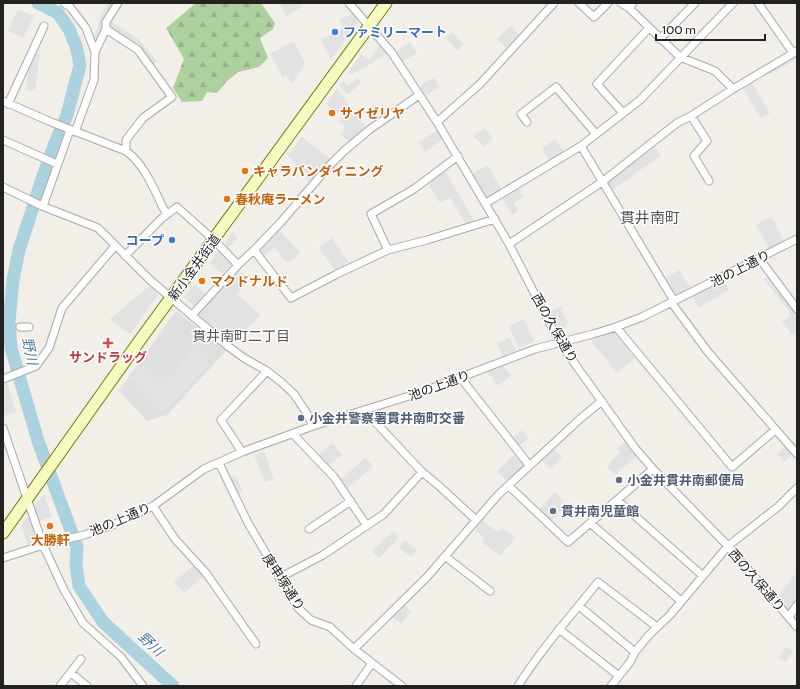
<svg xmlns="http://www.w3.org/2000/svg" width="800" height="689" font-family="Cabin,'Noto Sans JP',sans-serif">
<defs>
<pattern id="forest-firs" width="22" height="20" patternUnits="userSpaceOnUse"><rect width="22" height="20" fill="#add19e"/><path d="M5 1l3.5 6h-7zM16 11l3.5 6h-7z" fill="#95b388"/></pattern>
</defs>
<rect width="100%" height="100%" fill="#f2efe9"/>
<!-- residential -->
<path fill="#e0dfdf" d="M176 311 227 350 167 415 147 421 119 391Z"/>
<!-- forest -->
<path fill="url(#forest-firs)" d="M196 3H261L275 23 273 29 260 38 268 58 259 67 238 72 226 82 217 93 207 92 202 101 182 102 173 88 184 59 166 28Z"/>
<!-- parking -->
<path fill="#e2e2e2" d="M108 3H118L110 20 138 39 157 61 149 68 131 49 105 32 101 42 94 38 100 17Z
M279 3H300L302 7 287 16Z
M18 9 34 16 23 38 8 31Z
M352 14 356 17 357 23 331 60 321 40 343 28 339 20Z
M511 26 519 35 506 48 497 39Z
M452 32 464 44 458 51 445 38Z
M293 41 305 63 292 84 286 75 283 77 270 54Z
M410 42 417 53 401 63 394 53Z
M379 46 387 54 351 75 348 73 361 54 369 60Z
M31 52 40 54 35 91 26 90Z
M797 55V59L771 74 769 70Z
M434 77 440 87 426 95 420 86Z
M357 78 361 83 347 95 339 85 344 81 348 86Z
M751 81 770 113 761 119 742 86Z
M337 89 367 129 350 142 340 135 345 127 339 122 343 116 326 104Z
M484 128 493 138 483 147 474 136Z
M437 130 443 139 425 152 419 142Z
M302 137 331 159 311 185 288 155Z
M555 139 565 153 551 162 542 149Z
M655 147 661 155 610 192 605 184Z
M487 165 503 191 486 200 471 175Z
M445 171 474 220 466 224 450 198 440 203 427 182Z
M518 187 524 197 513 203 518 211 512 215 501 196Z
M771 217 784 241 769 249 756 225Z
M277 228 301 253 287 263 274 247 262 258 257 253Z
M232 232 238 238 226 250 223 247Z
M332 238 348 262 335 271 319 247Z
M219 250 233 263 222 274 210 263Z
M238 269 250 280 237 294 260 315 232 346 197 315Z
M679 270 690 287 677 295 674 293 665 279Z
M773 273 797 305V331L792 335 782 322 791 315 764 279Z
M723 279 729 290 698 308 692 296Z
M195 284 205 293 194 306 184 297Z
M149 286 155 289 158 295 130 334 110 319Z
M562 306 563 308 561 310 568 322 564 329 557 333 548 313Z
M524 319 534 341 519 348 509 326Z
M613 331 635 358 617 373 590 339Z
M509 337 516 351 503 356 497 344Z
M194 347 211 364 163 411 130 378 143 365 164 386Z
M502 364 511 376 498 386 486 370Z
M6 380 16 412 3 416V381Z
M522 430 529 439 517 447 511 439Z
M625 441 636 456 615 475 607 467 620 452 617 449Z
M332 443 342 455 328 466 319 454Z
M552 447 562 457 551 469 540 459Z
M785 447 792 454 785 462 777 454Z
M264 451 274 479 265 482 254 455Z
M514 455 525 465 508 482 497 472Z
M365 458 373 466 347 489 339 481Z
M235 475 243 491 235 495 227 479Z
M555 492 567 505 550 522 538 510Z
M44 494 52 517 38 521 33 508Z
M29 516 39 542 28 546 21 525Z
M482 520 498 532 502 528 515 538 500 556 482 542 485 538 475 530Z
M393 531 399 538 379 558 372 551Z
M405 540 417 550 411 557 399 548Z
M194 565 204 576 184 593 174 582Z
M796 573 797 574V599L788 612 776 599Z
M402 603 411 611 401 624 391 616Z
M786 647 793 651 786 662 779 658Z"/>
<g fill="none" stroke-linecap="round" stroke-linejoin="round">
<!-- river -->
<path stroke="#aad3df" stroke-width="13" d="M38 3 58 13 69 29 76 46 80 65 67 115 55 143 43 176 19 250 13 280 9 322 11 348 38 441 77 547 76 565 79 586 103 622 173 686"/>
<!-- street casing -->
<g stroke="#a9a9a9" stroke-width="9">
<path id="street" d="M64 3 70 7 86 28 95 52 94 80 75 132
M349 3 392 53 437 122 509 244 560 343 635 448 653 469 728 546 797 627
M579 3 594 17 608 3
M621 3 629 8
M633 3 629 8 680 57 715 71 733 89 797 51
M758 3 793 53
M106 29 138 50 172 97 143 118 126 140V151
M660 39 695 3
M95 52 106 29V22L118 3
M3 101 51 122 126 151C141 162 150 180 158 197 161 203 163 209 167 214
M8 104 44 26
M623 113 597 84 649 28
M691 116 707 141 694 156 709 181
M437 122 480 84 554 3
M527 122 521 114 556 87 596 134
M3 140 57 164
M581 146 674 301
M3 187 42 206 98 228 150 280 229 347 244 358 267 371 281 382 294 394 308 415 313 426
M486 203 581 146 640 100 733 3
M43 206 70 130
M509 244 602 182 677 123 691 116 733 89
M254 250 291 298 337 274 388 250 427 240 495 219
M388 250 371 214 414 189 458 156
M125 256 161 219 177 207 214 240 238 265
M759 258 797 309
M671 302 708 352 797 454
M192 315 238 265 254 250 281 222 329 166 344 151 369 130 419 95
M20 327H29
M616 327 732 467 775 430
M460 377 529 465
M3 379 36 366 49 348 62 308 115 246
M364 410 422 472 438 485 476 520
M3 428 43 545 64 590 83 623 121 657 143 686
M293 434 334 477 367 526
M242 452 221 420 267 371
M219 463 248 523 298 608 311 620 330 627 354 649 402 686
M509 486 568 542 653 469
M617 500 703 576
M153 506 175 539 206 573 256 644
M590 523 681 601
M309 529 351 501
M446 557 490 591
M3 558 43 545 84 535 115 524 153 506 204 469 242 452 313 426 422 392 535 349 593 334 616 327 642 317 797 239
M279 578 323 555 384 514 422 472
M579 606 635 652
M789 617 797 605
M559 629 619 676
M354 649 427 577 498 495 581 418 602 401
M71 673 87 686
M60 686 81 659
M356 686 372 663
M518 686C541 649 571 616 598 582L657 627
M611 686 630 662 635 652 649 635 670 615 728 546 779 506 797 488"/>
</g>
<!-- secondary casing -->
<g stroke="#707d05" stroke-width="13">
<path id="secondary" d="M3 533 140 340 386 3"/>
</g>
<!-- street -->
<use href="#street" stroke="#fff" stroke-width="7"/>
<!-- secondary -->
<use href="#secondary" stroke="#f7fabf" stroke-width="11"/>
</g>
<!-- markers -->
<g fill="#3f7fe0" stroke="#fff" stroke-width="1.5">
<circle cx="335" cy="32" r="4"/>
<circle cx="172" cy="240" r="4"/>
</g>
<g fill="#e8710a" stroke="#fff" stroke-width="1.5">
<circle cx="332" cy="113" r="4"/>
<circle cx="245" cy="171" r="4"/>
<circle cx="227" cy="199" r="4"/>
<circle cx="202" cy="281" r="4"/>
<circle cx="50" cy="526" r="4"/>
</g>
<path fill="#e0444e" stroke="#fff" stroke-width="1.5" d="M106 337h4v4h4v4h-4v4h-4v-4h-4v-4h4z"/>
<g fill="#5c6f8a" stroke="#fff" stroke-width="1.5">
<circle cx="301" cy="418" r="4"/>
<circle cx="619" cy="480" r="4"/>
<circle cx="553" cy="511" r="4"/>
</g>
<g text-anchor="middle" stroke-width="3" stroke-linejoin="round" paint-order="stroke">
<!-- shop labels -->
<g font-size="13" font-weight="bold" fill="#366cbe" stroke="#fff" text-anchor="start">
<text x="343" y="37">ファミリーマート</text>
<text x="164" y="245" text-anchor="end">コープ</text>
</g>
<!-- food labels -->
<g font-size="13" font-weight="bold" fill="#c56008" stroke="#fff" text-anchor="start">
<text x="340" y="118">サイゼリヤ</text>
<text x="253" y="176">キャラバンダイニング</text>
<text x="235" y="204">春秋庵ラーメン</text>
<text x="210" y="286">マクドナルド</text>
<text x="50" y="545" text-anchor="middle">大勝軒</text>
</g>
<!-- street labels -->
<g font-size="13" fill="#222" stroke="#fff">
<text transform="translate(194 267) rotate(-54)" y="5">新小金井街道</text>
<text transform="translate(740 268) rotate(-27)" y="5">池の上通り</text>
<text transform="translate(555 328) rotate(60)" y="5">西の久保通り</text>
<text transform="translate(439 385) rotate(-20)" y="5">池の上通り</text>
<text transform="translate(120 519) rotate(-23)" y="5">池の上通り</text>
<text transform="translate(757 580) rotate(49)" y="5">西の久保通り</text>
<text transform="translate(284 582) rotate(57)" y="5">庚申塚通り</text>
</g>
<!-- health labels -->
<g font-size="13" font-weight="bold" fill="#be3a42" stroke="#fff">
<text x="108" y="362">サンドラッグ</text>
</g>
<!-- service labels -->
<g font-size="13" font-weight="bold" fill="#4e5e75" stroke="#fff" text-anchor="start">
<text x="309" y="423">小金井警察署貫井南町交番</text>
<text x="627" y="485">小金井貫井南郵便局</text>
<text x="561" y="516">貫井南児童館</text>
</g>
<!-- neighbourhood labels -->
<g font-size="14" fill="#555" stroke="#fff">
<text x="241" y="341">貫井南町二丁目</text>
</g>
<!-- water labels -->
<g font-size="14" font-style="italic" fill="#4a7aab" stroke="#fff">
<text transform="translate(30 351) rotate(78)" y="5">野川</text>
<text transform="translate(151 644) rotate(43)" y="5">野川</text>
</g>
<!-- quarter labels -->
<g font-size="15" fill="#555" stroke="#fff">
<text x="650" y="223">貫井南町</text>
</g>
</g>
<!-- border -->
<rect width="800" height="689" fill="none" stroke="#222222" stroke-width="8"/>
<!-- scale -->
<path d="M656 34v6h109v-6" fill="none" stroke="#222222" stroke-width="2"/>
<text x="662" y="34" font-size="12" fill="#222222" stroke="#ffffff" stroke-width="3" paint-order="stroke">100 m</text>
</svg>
